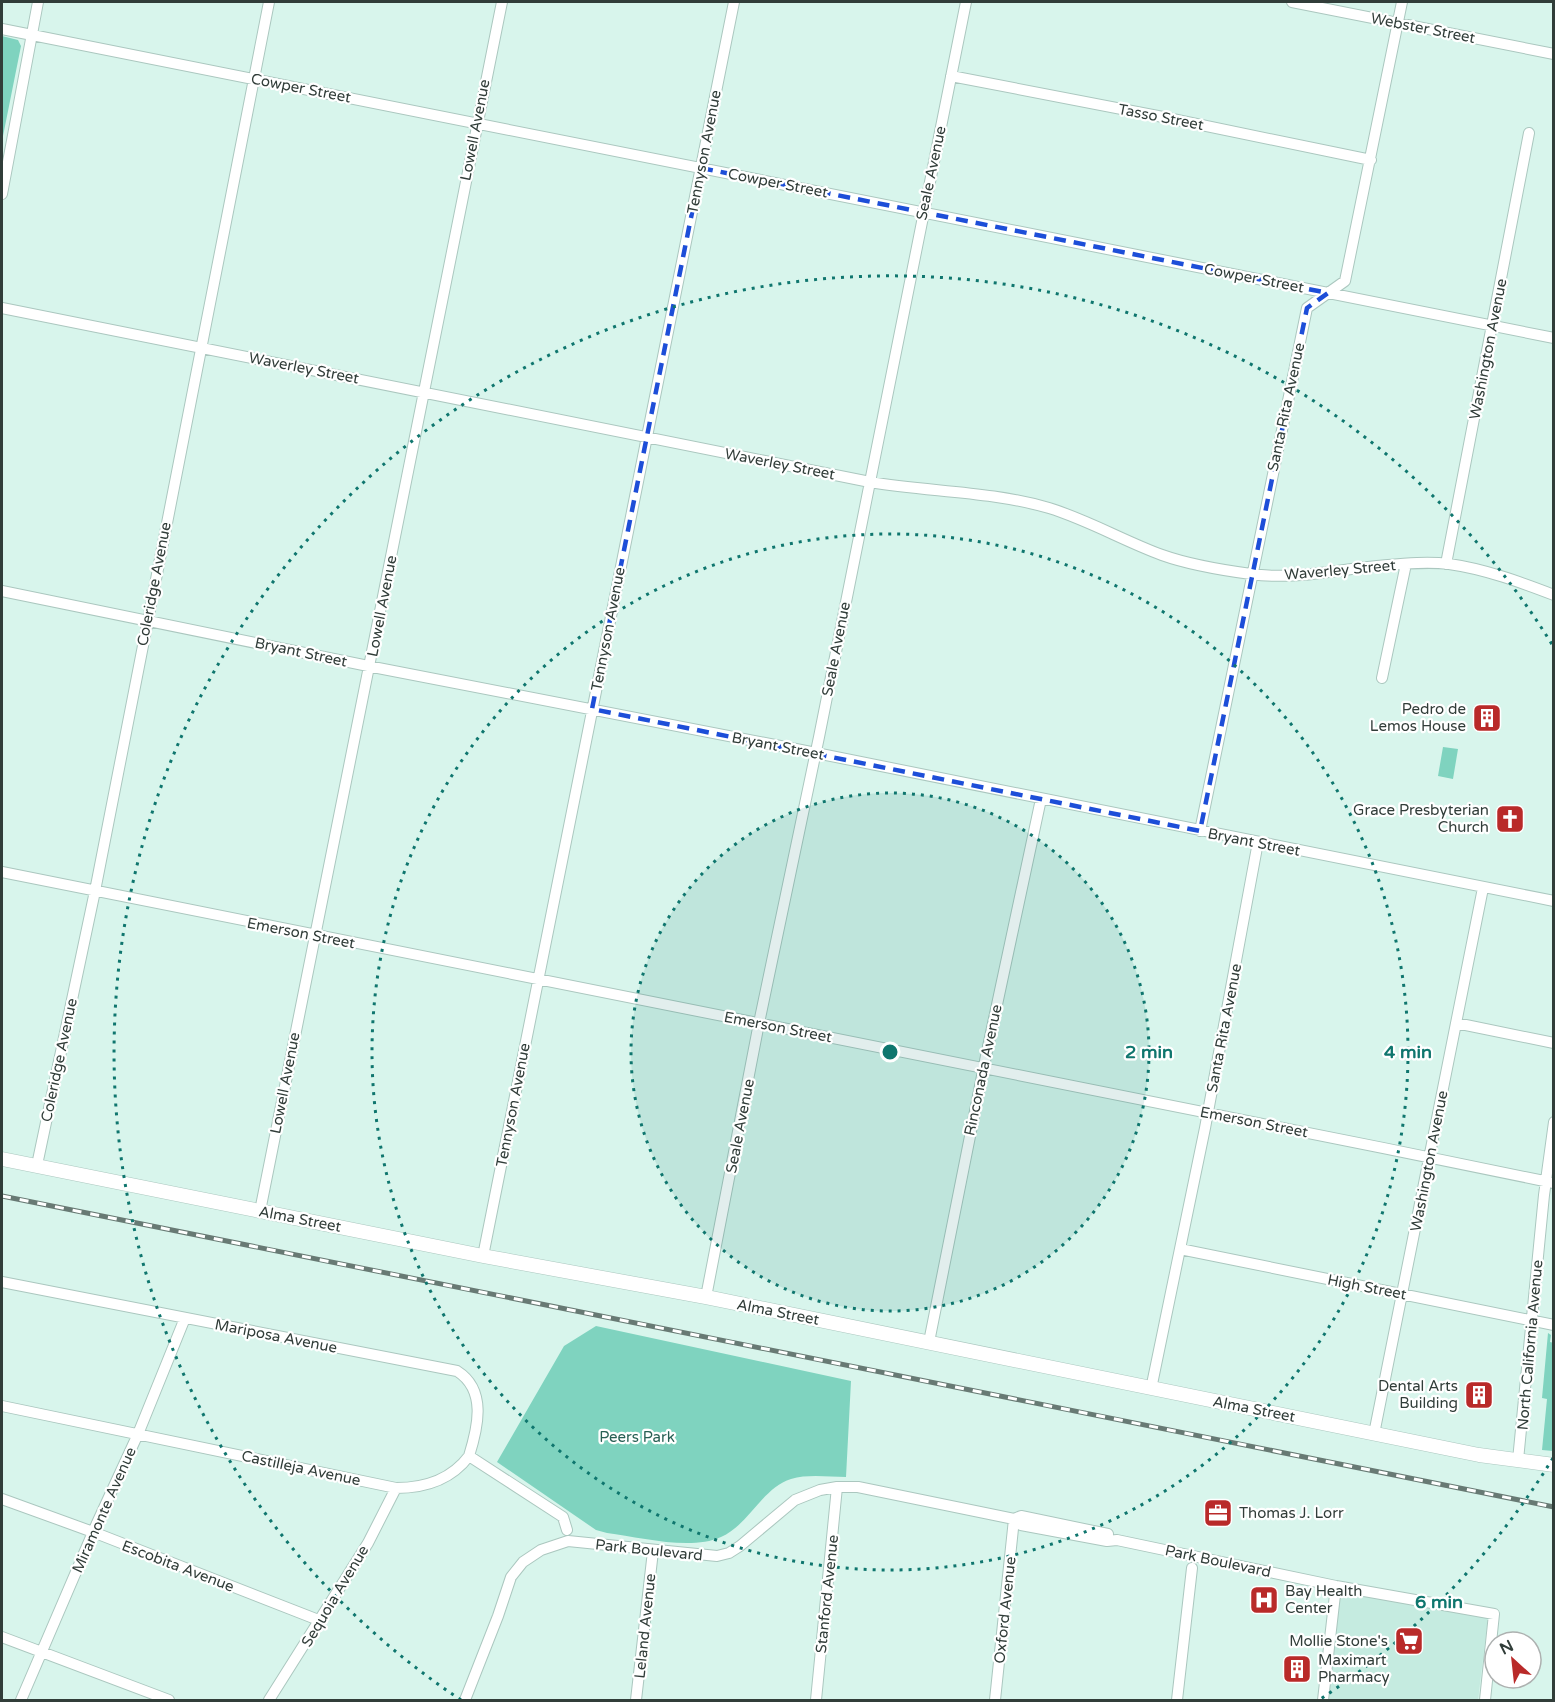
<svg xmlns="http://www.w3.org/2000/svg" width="1555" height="1702" font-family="'Varela Round',sans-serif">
<rect width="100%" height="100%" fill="#d8f5ec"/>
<!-- built -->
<path fill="#c5ebe0" d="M1337 1587 1488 1617 1478 1700H1326Z"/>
<!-- green -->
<path fill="#7fd3bf" d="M2 36 18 40 21 46 2 141Z
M1443 747 1458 749 1453 779 1438 776Z
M596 1326 851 1381 846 1477C828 1477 808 1474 791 1479 762 1488 749 1525 721 1537 690 1551 640 1537 607 1533L596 1530 497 1462 564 1346Z
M1548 1333 1551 1335 1550 1342 1554 1343 1553 1451 1542 1450 1547 1399 1542 1398Z"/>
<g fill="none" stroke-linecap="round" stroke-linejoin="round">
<!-- minor casing -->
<g stroke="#abc7bf" stroke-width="12">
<path id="minor" d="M1292 2 1554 54
M2 29 1554 338
M951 76 1163 117 1371 160
M2 194 38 2
M2 308 870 482C930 492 990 491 1049 508 1088 520 1124 541 1162 555 1190 565 1221 570 1251 574 1294 580 1335 570 1377 566 1400 564 1426 561 1449 564 1485 569 1520 582 1554 595
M1446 564 1529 133
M2 591 378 668 801 750 1554 901
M1382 678 1406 564
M1200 831 1307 308 1345 281 1402 2
M2 872C518 978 1037 1076 1554 1183
M1456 1023 1554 1043
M37 1165 95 891 269 2
M260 1211 502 2
M1180 1249 1554 1325
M483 1256 734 2
M2 1282 457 1371C487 1390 478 1427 469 1456
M706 1297 759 1023 819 737 966 2
M929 1342 986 1056 1041 799
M1151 1389 1205 1128 1258 842
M2 1406 396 1488C424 1488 451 1480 469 1456L563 1517 567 1530
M1374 1434 1483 888
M1518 1460 1544 1195 1554 1122
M2 1499 93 1532 321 1621
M1014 1519 1021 1516 1108 1534
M2 1637 169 1700
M21 1700 97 1523 138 1434 185 1318
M269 1700 368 1543 396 1488
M465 1700 498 1616 511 1577 523 1562 541 1550 568 1541 717 1556 729 1553 740 1546 795 1500 820 1490 837 1487H858L1014 1519 1021 1525 1107 1541 1117 1540 1336 1586 1494 1614 1485 1700
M636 1700 653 1551
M816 1700 837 1487
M995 1700 1014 1519
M1177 1700 1192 1568
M1323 1700 1336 1586"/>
</g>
<!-- major casing -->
<g stroke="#abc7bf" stroke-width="15">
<path id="major" d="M2 1159 483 1256 706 1297 1479 1455 1554 1465"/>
</g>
<!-- minor -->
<use href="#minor" stroke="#fff" stroke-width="10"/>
<!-- major -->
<use href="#major" stroke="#fff" stroke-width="14"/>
<!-- rail casing -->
<g stroke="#687a74" stroke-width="5">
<path id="rail" d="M2 1196 1554 1507"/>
</g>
<!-- rail -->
<use href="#rail" stroke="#fff" stroke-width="3" stroke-dasharray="9" stroke-linecap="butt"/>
</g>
<!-- marked area -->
<path fill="none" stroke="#1d4ed8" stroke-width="4.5" stroke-dasharray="12 8" stroke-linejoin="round" d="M701 168 1328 293 1307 308 1200 831 592 709Z"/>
<!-- distance rings -->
<circle cx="890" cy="1052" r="259" fill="#0f766e" fill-opacity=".12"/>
<g fill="none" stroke="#0f766e" stroke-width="3" stroke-dasharray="3 6">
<circle cx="890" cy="1052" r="259"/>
<circle cx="890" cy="1052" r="518"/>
<path d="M1553 1458A777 777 0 0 1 1319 1700M461 1700A777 777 0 1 1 1553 646"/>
</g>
<!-- icons -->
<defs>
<g id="building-square" transform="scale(1.5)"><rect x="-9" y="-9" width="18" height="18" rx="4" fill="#b92a29" stroke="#fff"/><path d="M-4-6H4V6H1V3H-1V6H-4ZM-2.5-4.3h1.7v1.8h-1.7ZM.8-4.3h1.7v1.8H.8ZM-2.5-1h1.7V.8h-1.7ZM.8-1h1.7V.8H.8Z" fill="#fff"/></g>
<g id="church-square" transform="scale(1.5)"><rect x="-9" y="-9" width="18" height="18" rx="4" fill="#b92a29" stroke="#fff"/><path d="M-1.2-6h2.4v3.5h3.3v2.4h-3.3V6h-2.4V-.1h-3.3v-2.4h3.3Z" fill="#fff"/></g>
<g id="office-square" transform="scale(1.5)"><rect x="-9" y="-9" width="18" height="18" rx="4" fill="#b92a29" stroke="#fff"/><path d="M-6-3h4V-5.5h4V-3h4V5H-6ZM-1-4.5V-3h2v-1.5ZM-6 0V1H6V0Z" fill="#fff"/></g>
<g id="hospital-square" transform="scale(1.5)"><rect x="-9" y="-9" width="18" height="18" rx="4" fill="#b92a29" stroke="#fff"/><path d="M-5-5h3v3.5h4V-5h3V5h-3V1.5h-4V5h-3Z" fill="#fff"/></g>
<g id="supermarket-square" transform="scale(1.5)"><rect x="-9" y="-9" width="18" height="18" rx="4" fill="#b92a29" stroke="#fff"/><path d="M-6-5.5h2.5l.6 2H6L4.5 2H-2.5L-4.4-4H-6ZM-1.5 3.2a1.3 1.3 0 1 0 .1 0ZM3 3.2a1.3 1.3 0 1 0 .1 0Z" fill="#fff"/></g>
</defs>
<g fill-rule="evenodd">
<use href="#building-square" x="1487" y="718"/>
<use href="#church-square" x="1510" y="819"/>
<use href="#building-square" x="1479" y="1395"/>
<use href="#office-square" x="1218" y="1513"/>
<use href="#hospital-square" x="1264" y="1600"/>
<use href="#supermarket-square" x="1409" y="1641"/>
<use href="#building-square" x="1297" y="1669"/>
</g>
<g text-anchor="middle" stroke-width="4.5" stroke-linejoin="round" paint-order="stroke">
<!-- street labels -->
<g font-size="15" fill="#313d39" stroke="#fff">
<text transform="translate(1423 28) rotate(11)" y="5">Webster Street</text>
<text transform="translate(301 88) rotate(11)" y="5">Cowper Street</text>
<text transform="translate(1161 117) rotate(11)" y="5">Tasso Street</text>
<text transform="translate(475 130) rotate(-79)" y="5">Lowell Avenue</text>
<text transform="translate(704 152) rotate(-79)" y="5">Tennyson Avenue</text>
<text transform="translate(931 173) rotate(-78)" y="5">Seale Avenue</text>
<text transform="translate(778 183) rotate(11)" y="5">Cowper Street</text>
<text transform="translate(1254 278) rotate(11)" y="5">Cowper Street</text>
<text transform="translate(1488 349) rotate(-79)" y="5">Washington Avenue</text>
<text transform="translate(304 368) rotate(11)" y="5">Waverley Street</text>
<text transform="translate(1286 407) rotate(-78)" y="5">Santa Rita Avenue</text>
<text transform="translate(780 464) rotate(11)" y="5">Waverley Street</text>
<text transform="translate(1340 570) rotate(-5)" y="5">Waverley Street</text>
<text transform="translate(154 584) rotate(-79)" y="5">Coleridge Avenue</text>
<text transform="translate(382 606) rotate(-79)" y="5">Lowell Avenue</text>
<text transform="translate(608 629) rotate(-79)" y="5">Tennyson Avenue</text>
<text transform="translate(836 649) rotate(-79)" y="5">Seale Avenue</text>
<text transform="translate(301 652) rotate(12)" y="5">Bryant Street</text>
<text transform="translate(778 746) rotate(11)" y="5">Bryant Street</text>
<text transform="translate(1254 842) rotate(11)" y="5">Bryant Street</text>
<text transform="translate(301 933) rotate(11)" y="5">Emerson Street</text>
<text transform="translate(778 1027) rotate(11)" y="5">Emerson Street</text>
<text transform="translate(1224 1028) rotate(-79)" y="5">Santa Rita Avenue</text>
<text transform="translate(59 1060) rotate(-78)" y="5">Coleridge Avenue</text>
<text transform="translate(983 1070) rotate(-78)" y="5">Rinconada Avenue</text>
<text transform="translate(285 1083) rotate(-79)" y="5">Lowell Avenue</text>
<text transform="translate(513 1105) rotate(-79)" y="5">Tennyson Avenue</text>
<text transform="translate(1254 1122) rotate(11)" y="5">Emerson Street</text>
<text transform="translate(740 1126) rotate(-79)" y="5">Seale Avenue</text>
<text transform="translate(1429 1161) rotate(-79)" y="5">Washington Avenue</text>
<text transform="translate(300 1219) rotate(11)" y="5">Alma Street</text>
<text transform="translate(1367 1287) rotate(11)" y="5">High Street</text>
<text transform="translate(778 1312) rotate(11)" y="5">Alma Street</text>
<text transform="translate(276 1336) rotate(11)" y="5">Mariposa Avenue</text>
<text transform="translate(1530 1345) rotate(-85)" y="5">North California Avenue</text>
<text transform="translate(1254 1409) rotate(11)" y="5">Alma Street</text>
<text transform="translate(301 1468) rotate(12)" y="5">Castilleja Avenue</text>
<text transform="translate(104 1510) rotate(-66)" y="5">Miramonte Avenue</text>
<text transform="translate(649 1550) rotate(6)" y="5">Park Boulevard</text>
<text transform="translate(1218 1561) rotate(12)" y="5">Park Boulevard</text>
<text transform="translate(178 1566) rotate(21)" y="5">Escobita Avenue</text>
<text transform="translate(827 1594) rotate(-84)" y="5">Stanford Avenue</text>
<text transform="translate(335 1596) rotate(-59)" y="5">Sequoia Avenue</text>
<text transform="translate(1005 1610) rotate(-84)" y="5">Oxford Avenue</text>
<text transform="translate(645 1626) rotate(-84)" y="5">Leland Avenue</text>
</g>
<!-- poi labels -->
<g font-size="15" fill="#313d39" stroke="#fff" text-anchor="end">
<text x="1466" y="714">Pedro de<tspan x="1466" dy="17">Lemos House</tspan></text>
<text x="1489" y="815">Grace Presbyterian<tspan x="1489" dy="17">Church</tspan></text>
<text x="1458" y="1391">Dental Arts<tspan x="1458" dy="17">Building</tspan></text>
<text x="1239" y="1518" text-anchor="start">Thomas J. Lorr</text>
<text x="1285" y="1596" text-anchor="start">Bay Health<tspan x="1285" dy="17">Center</tspan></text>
<text x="1388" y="1646">Mollie Stone's</text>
<text x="1318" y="1665" text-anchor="start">Maximart<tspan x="1318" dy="17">Pharmacy</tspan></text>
</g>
<!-- park labels -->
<g font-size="15" fill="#286054" stroke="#fff">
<text x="637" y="1442">Peers Park</text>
</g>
</g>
<circle cx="890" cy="1052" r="9" fill="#0f766e" stroke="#fff" stroke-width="3"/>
<g font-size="18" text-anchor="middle" font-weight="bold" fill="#0f766e" stroke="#fff" stroke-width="4.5" stroke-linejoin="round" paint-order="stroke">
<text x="1149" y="1058">2 min</text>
<text x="1408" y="1058">4 min</text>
<text x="1439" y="1608">6 min</text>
</g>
<!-- border -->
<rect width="1555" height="1702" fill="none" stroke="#313d39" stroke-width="6"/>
<!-- north arrow -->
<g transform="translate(1513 1660) rotate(333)"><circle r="28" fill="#ffffff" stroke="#adb1b0" stroke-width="1.5"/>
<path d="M0-4.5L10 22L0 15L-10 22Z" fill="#b92a29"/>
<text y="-9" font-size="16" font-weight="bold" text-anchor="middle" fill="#313d39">N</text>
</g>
</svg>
